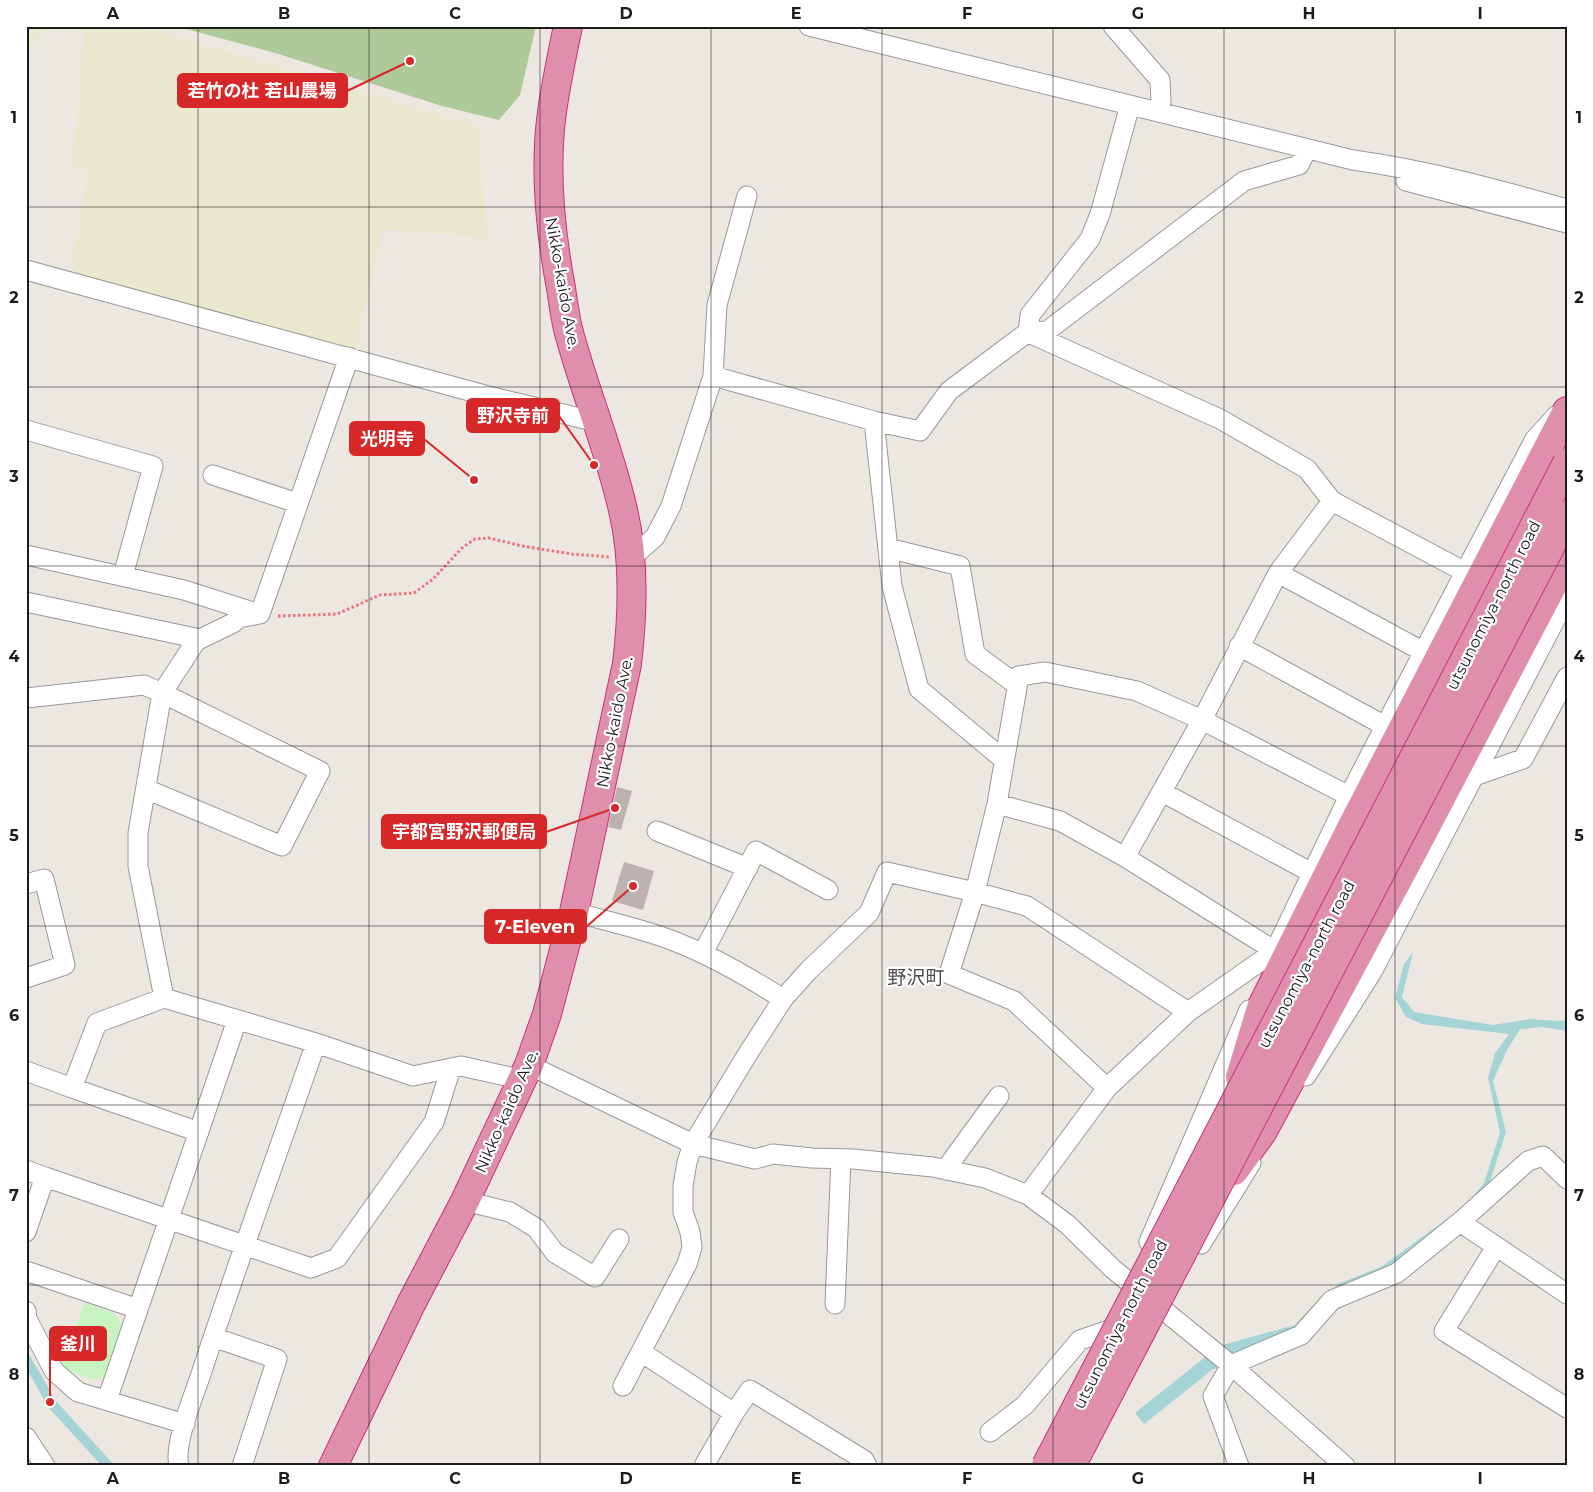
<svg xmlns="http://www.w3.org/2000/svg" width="1593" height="1492" font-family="Montserrat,'Noto Sans JP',sans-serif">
<rect width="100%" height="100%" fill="#ede7e2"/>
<!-- farmland -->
<path fill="#eae8ce" d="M26 26H49L26 52Z
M85 26H119L157 31 479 127 486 238 383 229 355 349 71 274 88 171 73 165Z"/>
<!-- forest -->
<path fill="#b0c99a" d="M175 26H536L520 95 499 120 442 106 272 52Z"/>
<!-- park -->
<path fill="#c6f4c1" d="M85 1303 115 1314 122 1324 104 1376 94 1380 67 1369 62 1361Z"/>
<!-- water -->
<path fill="#a5d4d7" d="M1413 952 1402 997 1414 1012 1493 1025 1530 1019 1558 1021 1567 1020V1031L1543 1027 1520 1029 1507 1050 1493 1081 1506 1132 1489 1185 1394 1270 1300 1327 1212 1370 1144 1424 1135 1413 1219 1346 1295 1325 1317 1301 1340 1283 1381 1267 1466 1205 1484 1183 1500 1133 1488 1078 1495 1053 1509 1034 1422 1024 1406 1017 1395 998 1404 964Z
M26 1349 56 1401 115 1466H102L49 1408 26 1368Z"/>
<!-- building -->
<path fill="#bdb2af" d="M617 787 632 791 621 830 608 827Z
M624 862 654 871 643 910 612 901Z"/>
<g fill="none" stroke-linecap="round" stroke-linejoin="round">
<!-- minor casing -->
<g stroke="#999" stroke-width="21">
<path id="minor" d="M809 26 1353 160C1426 170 1496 189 1567 209
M1113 26 1160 80 1161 102 1159 112
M1406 181 1567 223
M26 270 488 396 597 422
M1028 332 1030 315 1090 239 1100 214 1130 105
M1029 333 1220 419 1307 469 1332 501 1465 572
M713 376 717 305 747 196
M874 421 892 586 919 689 1003 759
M26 430 153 466 123 576
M213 475 297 503
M888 548 960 566 975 654 1017 685
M26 555 184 590 259 614
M631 558 655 537 671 506 713 376 874 421 920 431 949 391 1028 332 1047 331 1244 181 1299 165 1307 149
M1278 573 1424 652
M26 602 200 639
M1239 646 1385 726
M26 698 144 685 162 693 320 771 282 846 146 789
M1474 776 1523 759 1567 677
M1162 792 1312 873
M997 804 1060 821 1125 857 1275 951 1188 1012 1107 1088 1028 1195
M657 831 748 868
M1125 857 1202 720 1278 573 1332 501
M26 884 44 879 65 965 26 978
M574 912C606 921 640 928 671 940 711 955 747 976 783 999
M703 953 756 851 828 890
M1274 953 1349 796 1465 572 1535 439 1556 416
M164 998 138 866V833L162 693 196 641 233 623 238 618 260 614 349 357
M529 1065 693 1144 755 1159 773 1154 812 1158 853 1159 933 1167 985 1178 1028 1195 1067 1224 1113 1269 1231 1365 1345 1466
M26 1071 72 1088 97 1023 164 998 316 1043 413 1076 461 1066 523 1080
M1306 1076 1372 972 1567 597
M72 1088 199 1132
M1107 1088 1014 1001 949 974 975 892 997 804 1019 676 1045 672 1137 691 1202 720 1349 796
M26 1170 45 1177 26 1232
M945 1170 999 1096
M45 1177 311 1268 337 1258 434 1122 451 1068
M465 1201 510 1212 536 1228 555 1253 595 1277 619 1239
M1460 1222 1567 1294
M1149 1242 1249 1010
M1201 1244 1251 1163
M1496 1247 1444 1331 1567 1408
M26 1271 138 1309
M835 1304 841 1159
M26 1311 27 1319 54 1371 78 1392 185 1424
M213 1337 277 1359 242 1466
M641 1352 734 1413
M623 1386 687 1264 692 1247 690 1232 683 1212V1186L687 1162 693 1144 747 1055 783 999 809 970 869 913 887 872 975 892 1027 906 1188 1012
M107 1400 237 1020
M990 1432 1025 1405 1080 1340 1106 1331
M26 1437 45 1466
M179 1466C173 1444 195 1393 202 1371 238 1261 278 1152 316 1043
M708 1466 705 1464 734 1413 750 1390 864 1460 867 1466
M1239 1466 1213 1396 1231 1365 1301 1335 1332 1300 1397 1273 1460 1222 1528 1161 1543 1156 1567 1179"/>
</g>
<!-- highway casing -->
<g stroke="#c9317e" stroke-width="30">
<path id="highway" d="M1240 1077 1261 1008 1350 830 1567 411
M1234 1171 1263 1131 1408 861 1567 558
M333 1466 412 1302 465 1201 529 1065 547 1014 574 912 627 664C633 613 635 560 623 510 609 448 584 390 568 329 565 316 563 302 561 288 550 230 544 170 552 112 556 83 562 55 568 26"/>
</g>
<!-- path -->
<path stroke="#ef7179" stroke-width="3" stroke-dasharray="2.5 2.5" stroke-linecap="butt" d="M278 616 337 614 380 595 414 593 433 579 462 548 475 539 489 538 522 546 572 554 610 557"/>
<!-- minor -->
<use href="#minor" stroke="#fff" stroke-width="19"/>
<!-- highway -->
<use href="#highway" stroke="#df8fab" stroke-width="28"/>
<!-- highway-bridge casing -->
<g stroke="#c9317e" stroke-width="30" stroke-linecap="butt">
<path id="highway-bridge" d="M1046 1466 1567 463
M1071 1466 1567 515"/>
</g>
<!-- highway-bridge -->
<use href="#highway-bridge" stroke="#df8fab" stroke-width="28"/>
</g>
<!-- grid -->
<path fill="none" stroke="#1c1c1c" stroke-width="1" stroke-opacity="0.55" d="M198 26V1466M369 26V1466M540 26V1466M711 26V1466M882 26V1466M1053 26V1466M1224 26V1466M1395 26V1466M26 207H1567M26 387H1567M26 566H1567M26 746H1567M26 926H1567M26 1105H1567M26 1285H1567"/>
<g text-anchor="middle" stroke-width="4.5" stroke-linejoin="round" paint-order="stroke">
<!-- street labels -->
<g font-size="16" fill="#1c1c1c" stroke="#fff">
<text transform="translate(563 283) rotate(80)" y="6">Nikko-kaido Ave.</text>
<text transform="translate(1493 605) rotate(-63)" y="6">utsunomiya-north road</text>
<text transform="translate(614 722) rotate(-79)" y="6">Nikko-kaido Ave.</text>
<text transform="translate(1306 964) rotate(-62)" y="6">utsunomiya-north road</text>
<text transform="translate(506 1111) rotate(-66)" y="6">Nikko-kaido Ave.</text>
<text transform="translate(1120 1324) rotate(-63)" y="6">utsunomiya-north road</text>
</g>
<!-- quarter labels -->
<g font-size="19" fill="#4f4f4f" stroke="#fff">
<text x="916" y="984">野沢町</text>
</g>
</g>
<!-- callouts -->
<path fill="none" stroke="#d62828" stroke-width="2" d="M410 61L347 91M594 465L559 416M474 480L424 439M615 808L546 832M633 886L586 927M50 1402L50 1343"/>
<g fill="#d62828" stroke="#fff" stroke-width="2">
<circle cx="410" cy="61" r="5"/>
<circle cx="594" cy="465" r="5"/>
<circle cx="474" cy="480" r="5"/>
<circle cx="615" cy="808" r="5"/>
<circle cx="633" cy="886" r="5"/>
<circle cx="50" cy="1402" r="5"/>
</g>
<g fill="#d62828" stroke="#d62828" stroke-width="2">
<rect x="178" y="74" width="169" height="33" rx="5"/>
<rect x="467" y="399" width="92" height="33" rx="5"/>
<rect x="350" y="422" width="74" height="33" rx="5"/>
<rect x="382" y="815" width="164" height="33" rx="5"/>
<rect x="485" y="910" width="101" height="33" rx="5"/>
<rect x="50" y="1327" width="56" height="33" rx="5"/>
</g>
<g font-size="18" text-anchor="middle" font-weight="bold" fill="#fff">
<text x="262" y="97">若竹の杜 若山農場</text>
<text x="513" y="422">野沢寺前</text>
<text x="387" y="445">光明寺</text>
<text x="464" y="838">宇都宮野沢郵便局</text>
<text x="535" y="933">7-Eleven</text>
<text x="78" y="1350">釜川</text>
</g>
<!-- border -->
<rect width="1593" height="1492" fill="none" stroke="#ffffff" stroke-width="55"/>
<rect x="28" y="28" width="1538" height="1436" fill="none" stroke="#1c1c1c" stroke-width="2"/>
<g font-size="16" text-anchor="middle" font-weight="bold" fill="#1c1c1c">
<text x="113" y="19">A</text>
<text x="284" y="19">B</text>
<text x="455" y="19">C</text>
<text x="626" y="19">D</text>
<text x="796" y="19">E</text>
<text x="967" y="19">F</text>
<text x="1138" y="19">G</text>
<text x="1309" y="19">H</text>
<text x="1480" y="19">I</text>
<text x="14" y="123">1</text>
<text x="1579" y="123">1</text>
<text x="14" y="303">2</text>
<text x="1579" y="303">2</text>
<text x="14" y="482">3</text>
<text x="1579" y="482">3</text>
<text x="14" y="662">4</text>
<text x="1579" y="662">4</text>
<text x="14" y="841">5</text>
<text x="1579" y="841">5</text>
<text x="14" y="1021">6</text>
<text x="1579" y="1021">6</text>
<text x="14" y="1201">7</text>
<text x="1579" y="1201">7</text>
<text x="14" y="1380">8</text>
<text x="1579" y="1380">8</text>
<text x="113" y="1484">A</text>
<text x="284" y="1484">B</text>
<text x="455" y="1484">C</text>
<text x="626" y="1484">D</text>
<text x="796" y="1484">E</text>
<text x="967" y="1484">F</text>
<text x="1138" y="1484">G</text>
<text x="1309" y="1484">H</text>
<text x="1480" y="1484">I</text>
</g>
</svg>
